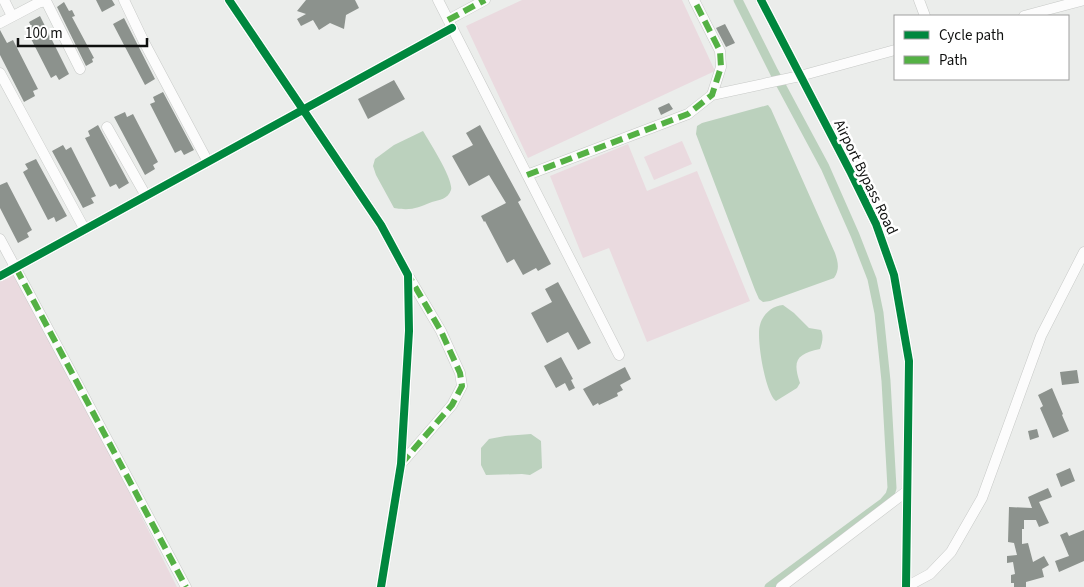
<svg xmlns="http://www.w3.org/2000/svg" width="1084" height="587" font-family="'Source Sans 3',sans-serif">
<rect width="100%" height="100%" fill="#ebedeb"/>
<!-- green -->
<path fill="#eadadf" d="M522 0H682L715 71 528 158 466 26Z
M682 141 692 164 654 180 644 157Z
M628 144 647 191 697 171 750 301 647 342 609 248 583 258 550 176Z
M16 268 177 587H0V276Z"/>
<!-- water -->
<path fill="#bbd1bd" d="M768 105 771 109 835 253C838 262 840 269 834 278L770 301 763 302 759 299 755 290 696 134 697 126 702 123Z
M423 131C429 141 454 180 451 190 448 199 439 200 432 202 417 208 411 211 394 208L376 175 373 166 375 159 394 145Z
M783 305 794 313 809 328 821 330C824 337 822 343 820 349 797 354 792 360 800 383L797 388 776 401C765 393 756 337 760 325 763 314 772 306 783 305Z
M531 434 541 441 542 468 530 475 522 474 486 475 481 465V448L489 439 505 436Z"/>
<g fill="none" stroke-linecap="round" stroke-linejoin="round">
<!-- canal -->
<path stroke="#bbd1bd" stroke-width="9" d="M738 0 774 72 825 167 855 235 872 279 879 313 886 381 892 488 890 495 884 502 769 587"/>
</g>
<!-- building -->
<path fill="#8c928d" d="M96 0H112L115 5 102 12Z
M306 0H355L359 8 346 15 344 29 330 23 319 30 313 20 301 26 297 19 306 14 297 11Z
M64 2 69 11 72 10 75 16 72 17 94 58 92 59 93 62 86 66 57 7Z
M40 16 69 74 59 80 56 75 51 78 26 29 31 26 29 22Z
M124 18 155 79 145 85 113 24Z
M725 24 735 43 726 47 716 28Z
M0 30 7 43 13 40 38 89 33 91 35 96 24 102 0 55Z
M394 80 405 99 368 119 358 99Z
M163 92 194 150 184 155 181 150 175 153 150 104 155 102 153 97Z
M669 103 673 109 661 115 658 108Z
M125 112 127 117 133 114 158 162 153 165 155 169 145 175 114 117Z
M98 125 129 183 119 189 116 184 110 187 85 138 90 136 88 131Z
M480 125 521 200 518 202 551 264 538 271 536 268 523 275 514 259 507 263 485 221 484 222 481 216 506 203 489 175 469 186 452 156 473 145 466 133Z
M63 145 66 150 71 147 96 196 91 198 94 203 83 208 52 151Z
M36 159 67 216 56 222 54 217 48 220 23 172 28 169 25 164Z
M7 182 32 230 27 233 29 237 18 243 0 208V185Z
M558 282 591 343 578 350 568 332 547 343 531 313 552 302 545 289Z
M561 357 573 379 571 380 575 388 569 391 565 383 556 388 544 366Z
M625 367 631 379 620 385 623 390 617 393 618 396 599 405 598 403 593 406 583 389Z
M1077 370 1079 383 1062 385 1060 372Z
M1052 388 1063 414 1062 415 1069 431 1053 438 1040 408 1043 406 1038 395Z
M1037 429 1039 437 1030 440 1028 431Z
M1070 468 1075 481 1061 487 1056 474Z
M1048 488 1052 497 1039 502 1049 523 1039 527 1036 520H1024V529H1022V544L1028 543 1033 562 1044 556 1049 565 1042 569 1044 577 1026 582V587H1014V583H1011V575L1015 574 1013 562 1007 563V556L1017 555 1014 543 1008 542 1009 507 1032 508 1028 497Z
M1084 530V561L1059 572 1055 561 1069 556 1060 535 1067 532 1069 536Z"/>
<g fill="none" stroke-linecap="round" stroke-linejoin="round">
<!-- minor casing -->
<g stroke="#c7c9c7" stroke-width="11">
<path id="minor" d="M4 0 12 16
M124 0 144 42 208 162
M229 0 381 225 408 275 409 331 401 464 381 587
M438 0 619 355
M761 0 851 173 876 224 894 275 909 361 906 587
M919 0 925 16
M1024 16 1084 0
M448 20 485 0
M0 23 38 3 46 1 80 69
M0 73 85 230
M712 95 800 76 895 50
M107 127 146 196
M527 175 688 114 712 95 721 67 720 51 694 0
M0 239 186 587
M0 276 452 28
M401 464 452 405 462 386 460 373 441 331 409 277
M781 587 907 491
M906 587 930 574 951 552 982 498 1041 336 1084 252"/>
</g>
<!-- minor -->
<use href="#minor" stroke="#fcfcfc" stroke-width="10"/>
<!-- quiet -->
<path stroke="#54b144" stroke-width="6" stroke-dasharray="12 6" stroke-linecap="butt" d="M448 20 485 0
M527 175 688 114 712 95 721 67 720 51 694 0
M16 268 186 587
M401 464 452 405 462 386 460 373 441 331 410 278"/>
<!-- cycleway casing -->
<g stroke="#fff" stroke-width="11">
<path id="cycleway" d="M229 0 381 225 408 275 409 331 401 464 381 587
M761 0 851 173 876 224 894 275 909 361 906 587
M0 276 452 28"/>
</g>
<!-- cycleway -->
<use href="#cycleway" stroke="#00873e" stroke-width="8"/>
</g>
<g text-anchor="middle" stroke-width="5" stroke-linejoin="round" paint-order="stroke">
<!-- street labels -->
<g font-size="15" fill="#0f100f" stroke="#fff">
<text transform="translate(866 177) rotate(64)" y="5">Airport Bypass Road</text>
</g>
</g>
<!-- legend -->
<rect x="894" y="15" width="175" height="65" fill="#ffffff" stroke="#9f9f9f"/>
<rect x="904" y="31" width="25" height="8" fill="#00873e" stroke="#9f9f9f"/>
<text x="939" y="40" font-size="15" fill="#0f100f">Cycle path</text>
<rect x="904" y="56" width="25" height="8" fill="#54b144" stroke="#9f9f9f"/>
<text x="939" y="65" font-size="15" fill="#0f100f">Path</text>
<!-- scale -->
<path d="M18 38v8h129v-8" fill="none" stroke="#0f100f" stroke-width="2.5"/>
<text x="25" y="38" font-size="15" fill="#0f100f" stroke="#ffffff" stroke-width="4" paint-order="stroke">100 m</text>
</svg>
